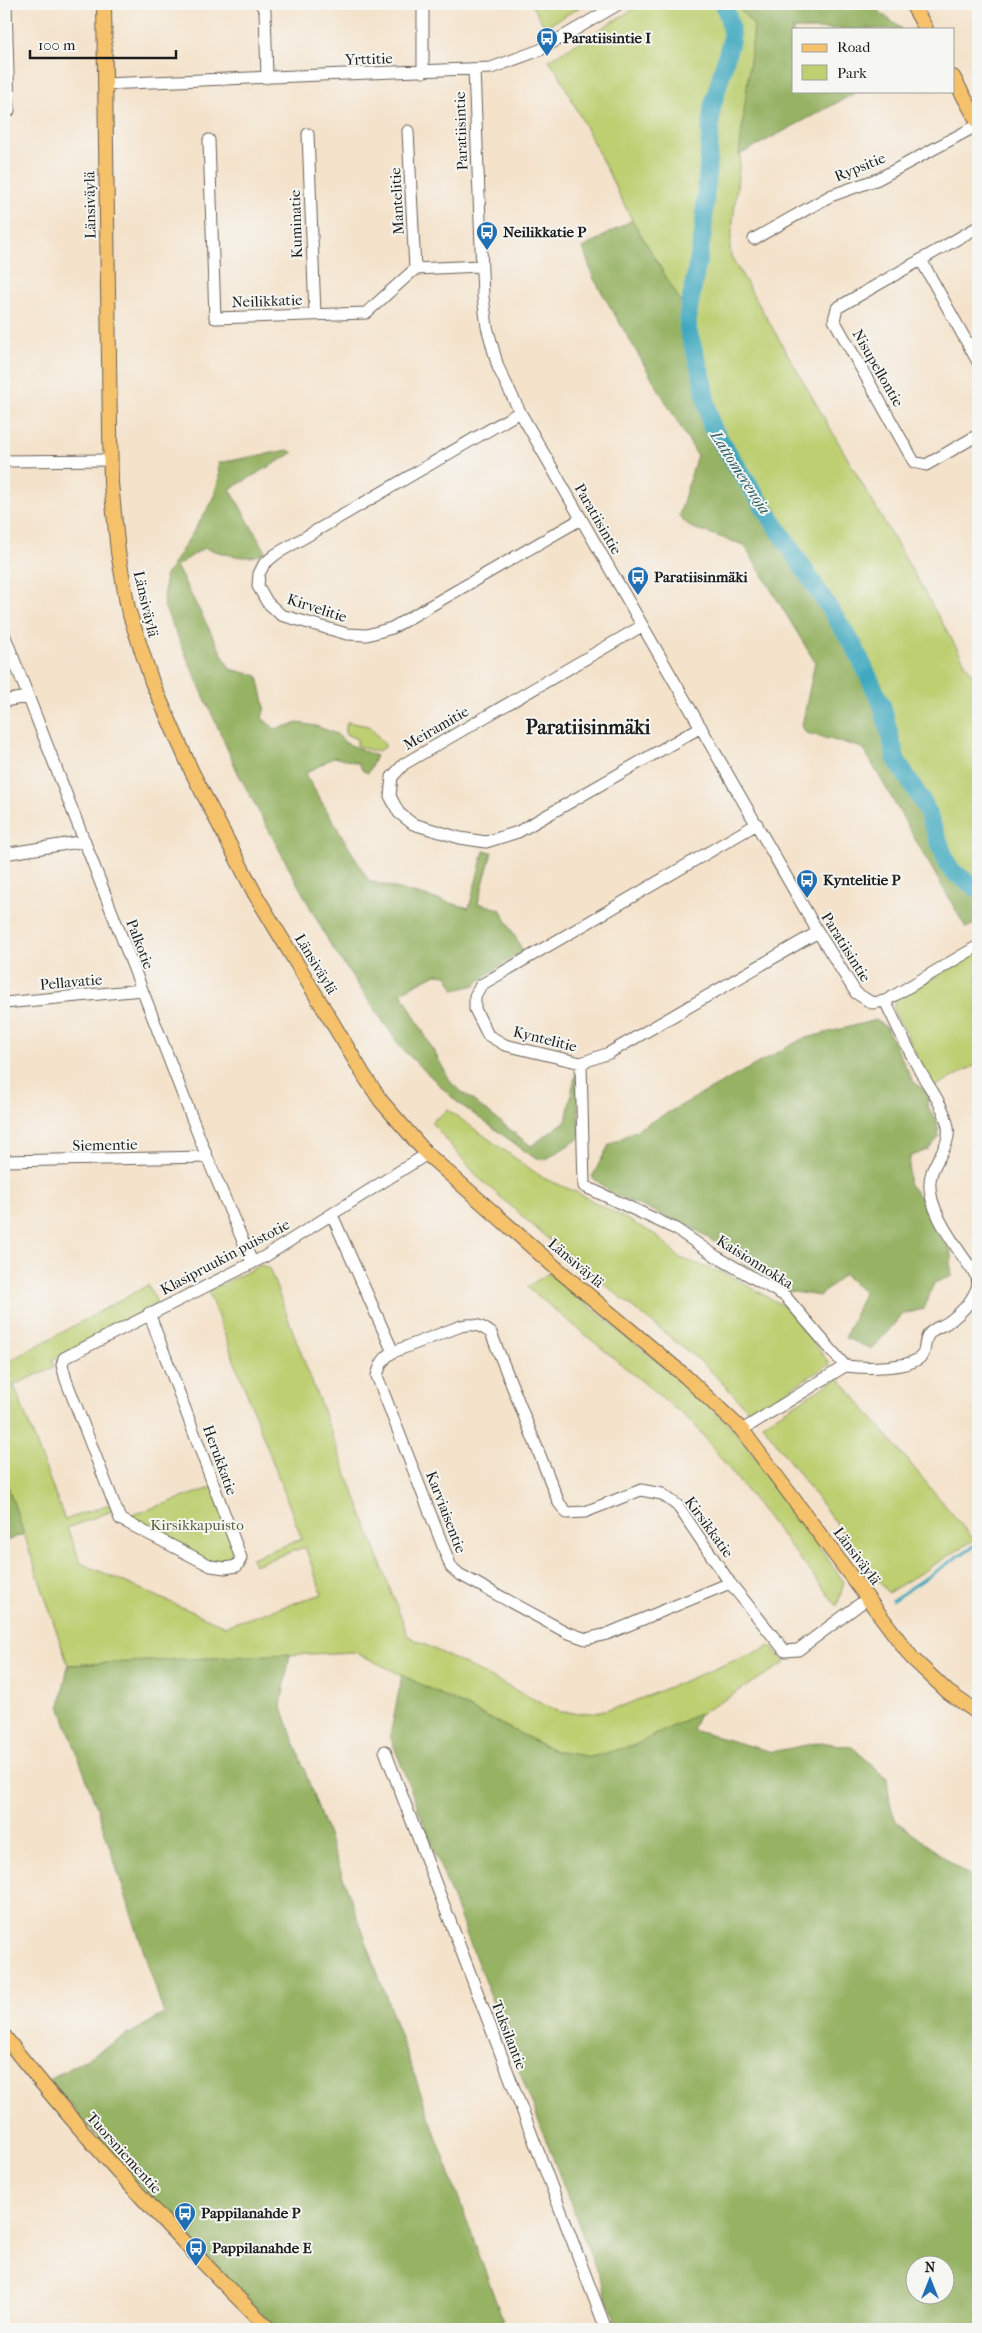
<svg xmlns="http://www.w3.org/2000/svg" width="982" height="2333" font-family="'IM FELL French Canon',serif">
<rect width="100%" height="100%" fill="#f6f6f2"/>
<filter id="ink" filterUnits="userSpaceOnUse"><feTurbulence type="fractalNoise" baseFrequency=".02" numOctaves="2"/><feDisplacementMap in="SourceGraphic" scale="10" xChannelSelector="R" yChannelSelector="G"/><feConvolveMatrix kernelMatrix="1 2 1 2 8 2 1 2 1" color-interpolation-filters="sRGB"/></filter>
<filter id="wash" filterUnits="userSpaceOnUse"><feTurbulence type="fractalNoise" baseFrequency=".0096" numOctaves="4" result="noise"/><feDisplacementMap in="SourceGraphic" scale="20" xChannelSelector="R" yChannelSelector="G"/><feGaussianBlur stdDeviation="1.12" result="paint"/><feColorMatrix in="noise" values="0 0 0 0 0 0 0 0 0 0 0 0 0 0 0 0 0 1.4 0 .05"/><feComposite in="paint" operator="in"/></filter>
<g filter="url(#wash)">
<rect width="100%" height="100%" fill="#f4e2ca"/>
<!-- green -->
<path fill="#becf72" stroke="#6d7647" d="M531 4H586L545 27Z
M642 4H747L740 9 755 26 730 248 731 256 978 685V889L952 871 948 865 925 806 896 759 882 705 854 646 711 426 701 373 688 330V314L632 220 559 74 549 60Z
M347 722 369 726 386 746 377 752 357 746V739L345 734Z
M978 952V1064L934 1087 893 1010 895 1000Z
M448 1110 543 1178 574 1191 656 1235 680 1258 731 1276 787 1308 830 1364 751 1413 707 1367 546 1237 478 1177 431 1122Z
M261 1265 269 1268 408 1636 559 1712 591 1713 622 1706 771 1646 785 1663C732 1694 652 1749 592 1757 581 1758 566 1753 555 1751L355 1652 68 1665 4 1475V1364L148 1285 157 1303 52 1360 54 1367 14 1385 65 1520 109 1504 112 1511 67 1528 81 1563 225 1626 322 1594 305 1547 254 1565 251 1558 302 1539 208 1291Z
M549 1273 697 1394 732 1428 756 1458 844 1582 837 1606 694 1424 527 1287Z
M839 1378 974 1540 888 1593 762 1424Z
M214 1487 241 1558 220 1568 120 1519Z"/>
<!-- forest -->
<path fill="#96b264" stroke="#596740" fill-rule="evenodd" d="M747 4H869L902 29H793V91H859L739 155 754 26 740 9Z
M632 220 688 314V330L701 373 711 426 854 646 882 705 896 759 925 806 948 865 952 871 978 889V922L966 928 863 748 806 733 802 726 815 662 744 545 690 527 679 516 697 455 594 279 583 248Z
M288 450 293 453 230 489 266 552C248 563 223 553 204 548L176 566 230 669 258 676 265 707 262 718 275 729 298 723 316 726 337 734 346 743 376 756 368 773 363 771 358 763 334 757 305 774 369 881 469 908 484 851 492 852 478 903 500 909 523 951 485 976 475 985 455 990 447 975 436 974 401 992 452 1084 531 1146 566 1121 576 1071 580 1138 545 1160 532 1156 457 1102 402 1049 330 944 238 773 164 606 165 577 213 500 219 478 218 463Z
M876 1020 886 1027 913 1081 929 1094 927 1106 937 1121 939 1137 929 1149 910 1157 908 1183 926 1205 936 1233 951 1249V1276L934 1283 924 1309 903 1314 872 1349 845 1338 864 1293 844 1274 820 1296 787 1291 692 1227 614 1195 592 1177 609 1145 802 1039Z
M4 1475 24 1534 4 1542Z
M290 1654 281 1705 503 2321 494 2329H276L129 2175 49 2080 164 2014 98 1811 60 1706 68 1665Z
M402 1675 555 1751 591 1757 635 1745 699 1713 692 1730 772 1752 821 1742 852 1747 887 1778 890 1804 896 1821 978 1883V2329H619L390 1736ZM914 2266H944V2296H914Z"/>
<g fill="none" stroke-linecap="round" stroke-linejoin="round">
<!-- stream -->
<path stroke="#3fa9bf" stroke-width="3" d="M893 1600 978 1543"/>
<!-- river -->
<path stroke="#3fa9bf" stroke-width="18" d="M723 4C729 16 732 26 731 40L712 108 703 234 688 314V330L701 373 711 426 854 646 882 705 896 759 925 806 948 865 952 871 978 889"/>
</g>
</g>
<g filter="url(#ink)">
<g fill="none" stroke-linecap="round" stroke-linejoin="round">
<!-- minor casing -->
<g stroke="#686159" stroke-width="13">
<path id="minor" d="M6 4 9 111
M261 4 265 11 267 78
M423 4V72
M474 69 483 297 487 327 498 367 520 412 818 932 856 993 872 1003 885 1001 978 946
M104 84 491 68 540 50 619 4
M408 131 415 269
M308 134 315 314
M209 140 215 318 366 313 415 269 480 266
M978 227 837 308 834 320 914 462 926 465 978 435
M754 239 830 196 878 179 978 125
M921 260 978 362
M520 412 276 554 264 564 259 574 258 586 267 602 281 615 347 634 367 635 392 628 581 519
M4 461 111 460
M978 567V573
M642 626 404 764 392 777 390 796 399 813 413 824 460 838 486 842 518 832 701 727
M4 634 207 1157 252 1262
M4 701 27 697
M757 824 481 985 475 996V1009L488 1035 505 1045 581 1063 609 1053 818 932
M4 854 85 841
M885 1001C896 1024 907 1047 919 1069 929 1088 944 1105 948 1127 951 1144 937 1157 932 1172 920 1204 960 1251 977 1277L978 1284
M4 1003 142 990
M581 1063 584 1186 676 1229 717 1257 785 1296 845 1366C861 1368 914 1370 923 1354 926 1348 924 1338 930 1333 934 1328 942 1326 947 1323 960 1314 973 1301 978 1285
M4 1161 207 1157
M332 1215 393 1352
M149 1313 241 1558 237 1566 225 1568 211 1566 120 1519 66 1380 62 1365 64 1358 264 1257 427 1154
M742 1430 845 1366
M730 1583 607 1634 586 1639 566 1632 459 1574 451 1567 377 1376C380 1365 383 1358 393 1352L461 1326C474 1323 480 1325 491 1333L559 1503 567 1513 585 1512 641 1490 662 1494 678 1506 730 1583 785 1651 798 1650 868 1598
M385 1751 606 2329"/>
</g>
<!-- major casing -->
<g stroke="#686159" stroke-width="16">
<path id="major" d="M104 4 110 430 111 483 118 552 128 609 152 682 192 772 255 894 365 1077 381 1101 427 1154 556 1268 685 1376 742 1430 912 1658 948 1692 978 1713
M912 4 926 29
M953 77 978 122
M4 2036C85 2140 175 2236 269 2329"/>
</g>
<!-- minor -->
<use href="#minor" stroke="#fff" stroke-width="11"/>
<!-- major -->
<use href="#major" stroke="#f5c16b" stroke-width="14"/>
</g>
</g>
<!-- icons -->
<defs>
<g id="bus-pin" transform="scale(1.125)"><path d="M0 17L-7.5 6A9.5 9.5 0 1 1 7.5 6Z" fill="#1f6fb2" stroke="#f6f6f2"/><path d="M-5-6H5V4H4V6H2V4H-2V6H-4V4H-5ZM-3.5-4V0h7V-4ZM-3.5 1.2v1.5H-2V1.2ZM2 1.2v1.5H3.5V1.2Z" fill="#fff"/></g>
</defs>
<g fill-rule="evenodd">
<use href="#bus-pin" x="547" y="38"/>
<use href="#bus-pin" x="487" y="232"/>
<use href="#bus-pin" x="638" y="577"/>
<use href="#bus-pin" x="807" y="880"/>
<use href="#bus-pin" x="185" y="2213"/>
<use href="#bus-pin" x="196" y="2248"/>
</g>
<g text-anchor="middle" stroke-width="4" stroke-linejoin="round" paint-order="stroke">
<!-- poi labels -->
<g font-size="15" font-weight="bold" fill="#1c1c1c" stroke="#f6f6f2" text-anchor="start">
<text x="563" y="43">Paratiisintie I</text>
<text x="503" y="237">Neilikkatie P</text>
<text x="654" y="582">Paratiisinmäki</text>
<text x="823" y="885">Kyntelitie P</text>
<text x="201" y="2218">Pappilanahde P</text>
<text x="212" y="2253">Pappilanahde E</text>
</g>
<!-- street labels -->
<g font-size="15" fill="#1c1c1c" stroke="#f6f6f2">
<text transform="translate(369 59) rotate(-2)" y="5">Yrttitie</text>
<text transform="translate(461 131) rotate(-92)" y="5">Paratiisintie</text>
<text transform="translate(860 167) rotate(-22)" y="5">Rypsitie</text>
<text transform="translate(397 201) rotate(-93)" y="5">Mantelitie</text>
<text transform="translate(90 205) rotate(-91)" y="5">Länsiväylä</text>
<text transform="translate(296 224) rotate(-92)" y="5">Kuminatie</text>
<text transform="translate(267 301) rotate(-2)" y="5">Neilikkatie</text>
<text transform="translate(878 368) rotate(60)" y="5">Nisupellontie</text>
<text transform="translate(598 519) rotate(60)" y="5">Paratiisintie</text>
<text transform="translate(146 604) rotate(77)" y="5">Länsiväylä</text>
<text transform="translate(317 608) rotate(18)" y="5">Kirvelitie</text>
<text transform="translate(436 728) rotate(-30)" y="5">Meiramitie</text>
<text transform="translate(140 944) rotate(69)" y="5">Palkotie</text>
<text transform="translate(846 947) rotate(58)" y="5">Paratiisintie</text>
<text transform="translate(316 964) rotate(59)" y="5">Länsiväylä</text>
<text transform="translate(71 982) rotate(-5)" y="5">Pellavatie</text>
<text transform="translate(545 1039) rotate(14)" y="5">Kyntelitie</text>
<text transform="translate(105 1145) rotate(-1)" y="5">Siementie</text>
<text transform="translate(225 1257) rotate(-28)" y="5">Klasipruukin puistotie</text>
<text transform="translate(755 1262) rotate(32)" y="5">Kaisionnokka</text>
<text transform="translate(576 1263) rotate(40)" y="5">Länsiväylä</text>
<text transform="translate(220 1460) rotate(70)" y="5">Herukkatie</text>
<text transform="translate(446 1512) rotate(69)" y="5">Karviaisentie</text>
<text transform="translate(709 1527) rotate(54)" y="5">Kirsikkatie</text>
<text transform="translate(857 1556) rotate(53)" y="5">Länsiväylä</text>
<text transform="translate(509 2035) rotate(69)" y="5">Tuksilantie</text>
<text transform="translate(124 2153) rotate(48)" y="5">Tuorsniementie</text>
</g>
<!-- park labels -->
<g font-size="15" fill="#555b3a" stroke="#f6f6f2">
<text x="197" y="1530">Kirsikkapuisto</text>
</g>
<!-- water labels -->
<g font-size="16" font-style="italic" fill="#2c5b65" stroke="#f6f6f2">
<text transform="translate(741 472) rotate(57)" y="6">Lattomerenoja</text>
</g>
<!-- district labels -->
<g font-size="20" font-weight="bold" fill="#1c1c1c" stroke="#f6f6f2">
<text x="588" y="734">Paratiisinmäki</text>
</g>
</g>
<!-- margin -->
<rect width="982" height="2333" fill="none" stroke="#f6f6f2" stroke-width="20"/>
<!-- legend -->
<rect x="792" y="28" width="162" height="65" fill="#f6f6f2" stroke="#9f9f9c"/>
<rect x="802" y="44" width="25" height="8" fill="#f5c16b" stroke="#9f9f9c"/>
<text x="837" y="52" font-size="15" fill="#1c1c1c">Road</text>
<rect x="802" y="65" width="25" height="15" fill="#becf72" stroke="#9f9f9c"/>
<text x="837" y="78" font-size="15" fill="#1c1c1c">Park</text>
<!-- north arrow -->
<g transform="translate(930 2280)"><circle r="24" fill="#f6f6f2" stroke="#9f9f9c"/>
<path d="M0-4L9 19L0 12L-9 19Z" fill="#1f6fb2"/>
<text y="-8" font-size="14" font-weight="bold" text-anchor="middle" fill="#1c1c1c">N</text>
</g>
<!-- scale -->
<path d="M30 50v8h146v-8" fill="none" stroke="#1c1c1c" stroke-width="2.5"/>
<text x="38" y="50" font-size="15" fill="#1c1c1c" stroke="#f6f6f2" stroke-width="4" paint-order="stroke">100 m</text>
</svg>
